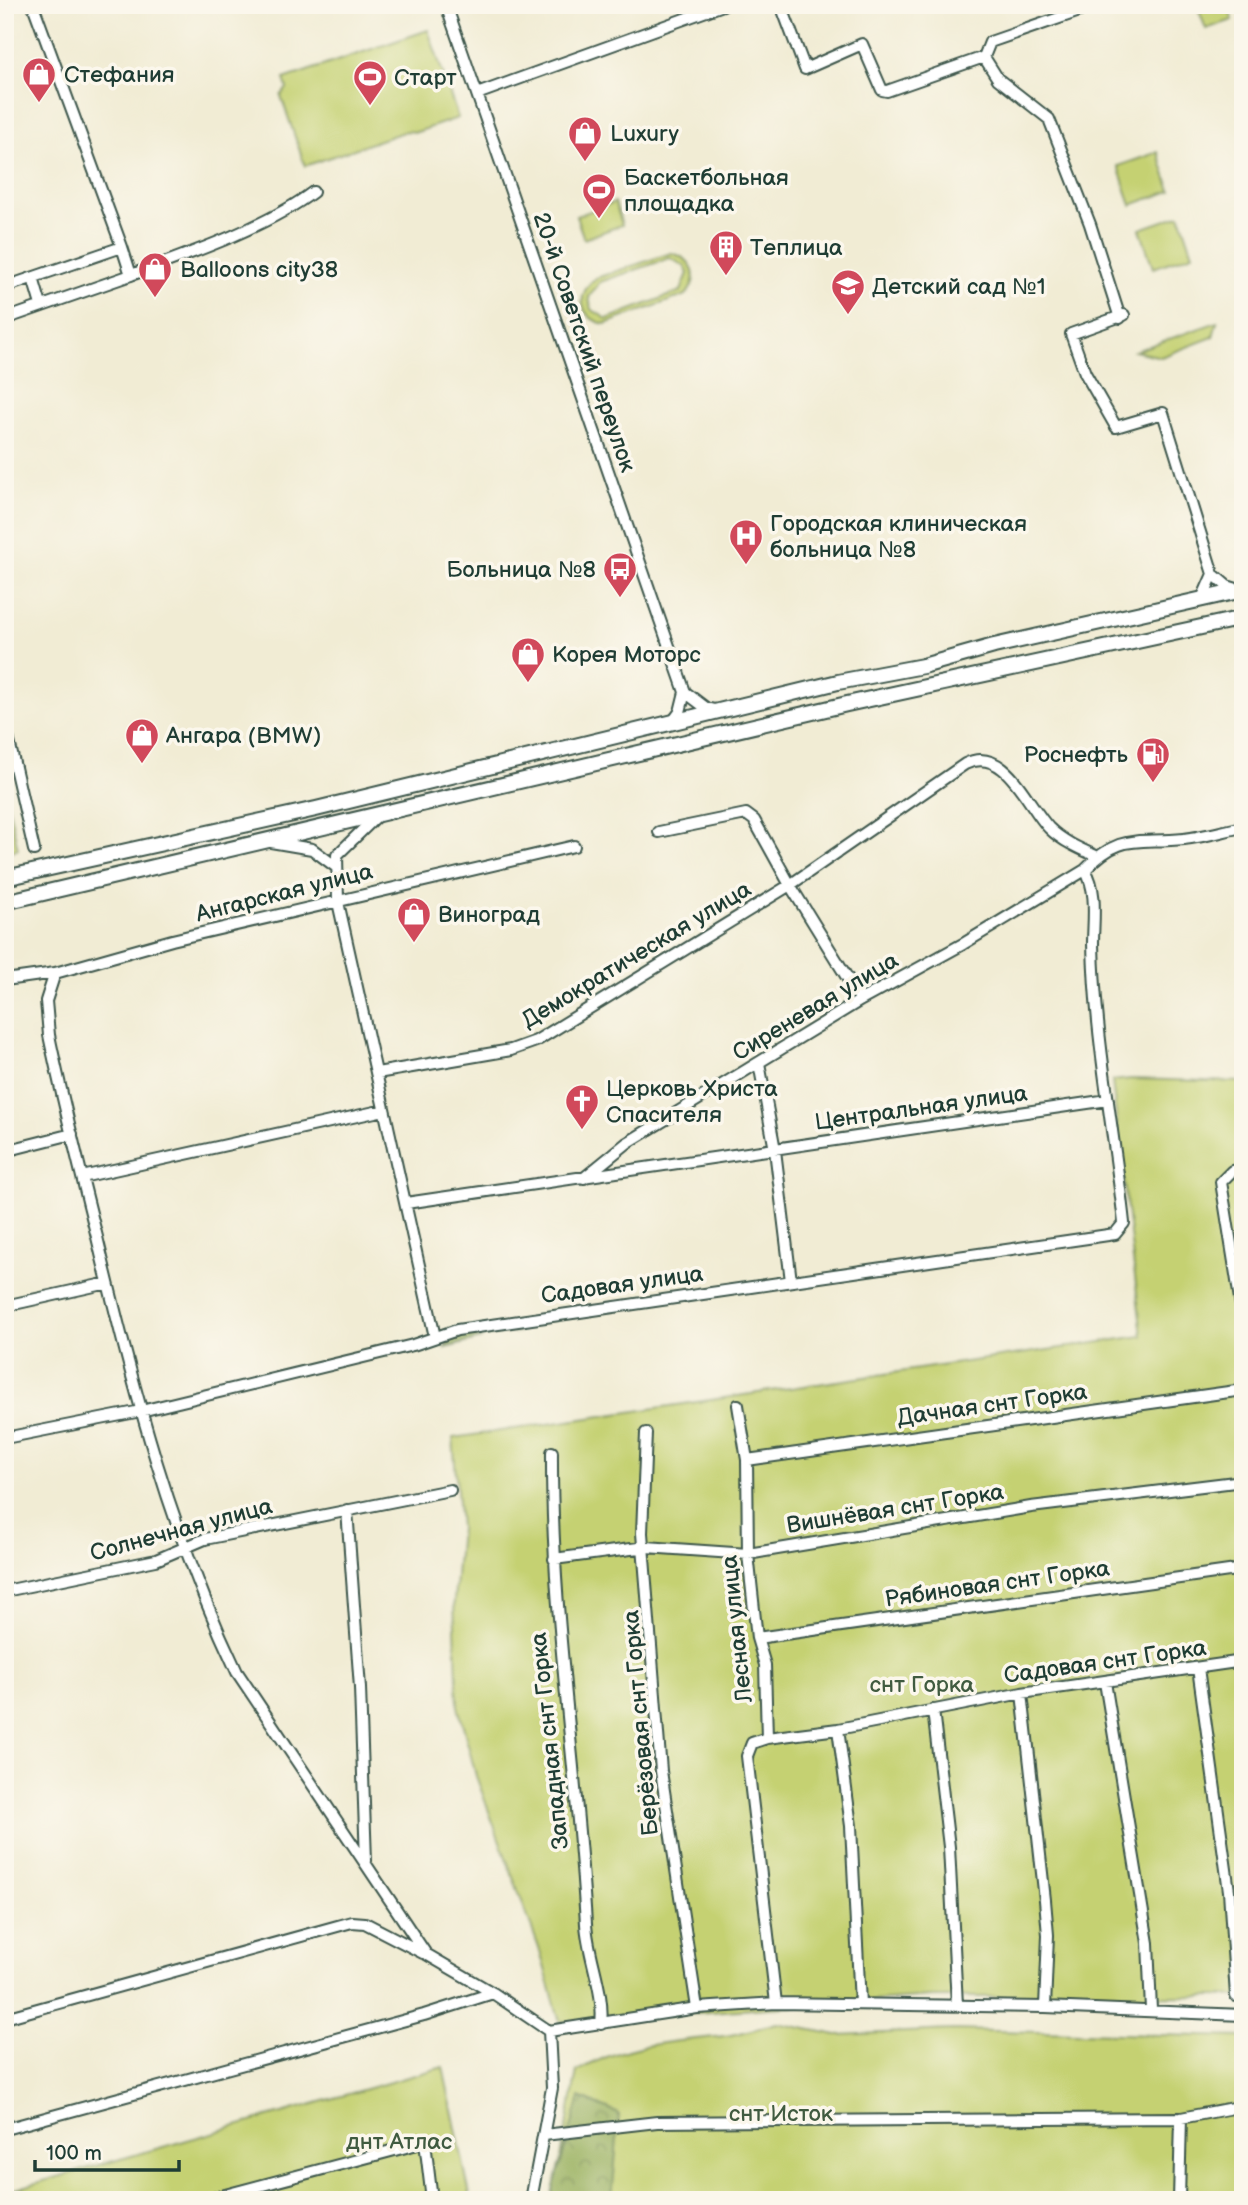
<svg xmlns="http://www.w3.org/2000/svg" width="1248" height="2205" font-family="'Balsamiq Sans',sans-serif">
<defs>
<pattern id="forest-crowns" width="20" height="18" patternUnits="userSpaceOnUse" patternTransform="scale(1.75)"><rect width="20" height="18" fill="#9cb364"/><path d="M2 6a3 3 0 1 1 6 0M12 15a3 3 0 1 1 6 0" fill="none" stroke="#7f9353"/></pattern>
</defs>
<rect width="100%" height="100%" fill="#fbf7ec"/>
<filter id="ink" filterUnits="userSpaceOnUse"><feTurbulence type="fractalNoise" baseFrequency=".0143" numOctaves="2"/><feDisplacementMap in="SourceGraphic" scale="14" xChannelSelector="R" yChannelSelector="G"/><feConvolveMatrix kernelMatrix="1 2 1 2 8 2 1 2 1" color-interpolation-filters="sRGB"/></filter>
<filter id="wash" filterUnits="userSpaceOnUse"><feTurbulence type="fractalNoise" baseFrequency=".00686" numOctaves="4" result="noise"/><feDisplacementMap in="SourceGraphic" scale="28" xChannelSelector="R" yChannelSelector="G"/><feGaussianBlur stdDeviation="1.57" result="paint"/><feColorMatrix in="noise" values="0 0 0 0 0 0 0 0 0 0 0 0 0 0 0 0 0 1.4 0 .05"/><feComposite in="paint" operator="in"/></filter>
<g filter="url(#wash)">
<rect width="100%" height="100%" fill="#f1ecd4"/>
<!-- green -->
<path fill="#c5d172" stroke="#728753" stroke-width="2" fill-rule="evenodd" d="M1207 5H1227L1233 20 1206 29 1198 8Z
M428 30 458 118 417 132 406 131 305 166 281 96 287 88 284 79Z
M1158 152 1171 191 1131 205 1118 166Z
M615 202 622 225 584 239 576 216Z
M1180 215 1193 254 1153 268 1140 229Z
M671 253C693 258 701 277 686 295L605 324C579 319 575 293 596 278ZM670 258 684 266 688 273 681 291 607 319 591 309 589 297 600 282Z
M1217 322 1213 337 1161 357 1135 351Z
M5 792 18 849 5 852Z
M1131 1079 1243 1082V1996L932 1997 560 2022 539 1948 476 1776 458 1706 454 1601 460 1528 453 1438 1142 1336 1112 1081Z
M777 2023 837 2035 952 2030 1243 2037V2200H557L559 2168 577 2071C626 2043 670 2042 724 2036 742 2034 760 2027 777 2023Z
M443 2067 471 2200H5V2192Z"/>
<!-- forest -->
<path fill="url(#forest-crowns)" stroke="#5e784c" stroke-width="2" d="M517 1326 521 1331 518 1332 486 1336 489 1329Z
M473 1332 481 1339 445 1348 449 1337Z
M580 2097 619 2114 612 2200H550Z"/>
</g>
<g filter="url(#ink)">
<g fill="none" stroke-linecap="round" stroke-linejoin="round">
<!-- minor casing -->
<g stroke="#3e574c" stroke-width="14">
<path id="minor" d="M446 5 685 692 680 712 671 724
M781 5 805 69 862 44 882 90 887 91 984 57
M1097 5 990 42 984 57 998 79 1049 119 1090 224 1120 318
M477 94 723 5
M122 247 131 275C186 255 267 227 313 192
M33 278 41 305
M5 287 122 247 33 5
M1124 315 1071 334 1085 373 1116 427 1163 413 1213 574 1202 599
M5 319 131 275
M1213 574 1227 586 1240 590
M685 692 706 708 719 711
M5 724 34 850
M377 816 337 855 338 902 435 1337
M659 832 746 814 754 820 790 885 965 764C1005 744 1027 805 1049 828 1062 841 1080 849 1096 856
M271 842 312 849 335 866
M1085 870C1120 832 1137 844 1184 839 1203 837 1223 831 1243 827
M55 973 46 1001 49 1035C63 1103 80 1170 97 1237 133 1388 170 1531 237 1672L426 1954 493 1993
M5 980 55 973 172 940 574 846
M759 1063 775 1150 791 1281
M377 1073 511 1050 536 1041 790 885 861 1000
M5 1151 72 1134
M1243 1168 1232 1171 1221 1182 1243 1318
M82 1177 384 1110
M406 1203 1108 1100
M5 1306 108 1283
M738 1405 747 1460 748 1554 757 1638 765 1665 767 1738 752 1743 747 1756 776 2003
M646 1433 642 1533 661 1771 697 2008
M5 1438 141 1411 413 1345 457 1330 1115 1234 1124 1223C1114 1130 1095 1038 1093 944 1093 921 1098 890 1085 870L963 944 861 1000 627 1143 584 1178
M552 1452C551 1611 577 1766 586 1924 588 1957 605 1993 601 2024
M747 1460 1243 1390
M347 1510 360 1688 366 1861
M554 1559 646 1547 748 1554 1031 1507 1243 1481
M5 1591 156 1560 205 1539 450 1490
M757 1638 1243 1569
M1198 1668 1229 1891 1236 1996
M1105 1682 1148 1943 1151 2010
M1022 1693 1045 1900 1048 1935 1045 2007
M933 1710 949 1847 957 2005
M838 1729 851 1826 860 2004
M767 1738 838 1729 1022 1693 1243 1661
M5 2018 352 1922 365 1923 423 1953
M549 2031 697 2008 776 2003 1045 2007 1243 2015
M5 2129 424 2015 493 1993 549 2031
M544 2135 657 2122 1181 2118 1243 2106
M206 2200 425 2142 432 2200
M531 2200 552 2088 549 2031
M1179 2200 1181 2118"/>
</g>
<!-- major casing -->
<g stroke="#3e574c" stroke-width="18">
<path id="major" d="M5 878 316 809 838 682 923 666 994 646 1243 590
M5 902 847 704 1243 618"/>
</g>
<!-- minor -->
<use href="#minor" stroke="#fff" stroke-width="10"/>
<!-- major -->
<use href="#major" stroke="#fff" stroke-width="14"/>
</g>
</g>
<!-- icons -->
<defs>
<g id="shop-pin" transform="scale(1.75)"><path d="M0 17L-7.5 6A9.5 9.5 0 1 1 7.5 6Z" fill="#d1495b" stroke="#fbf7ec"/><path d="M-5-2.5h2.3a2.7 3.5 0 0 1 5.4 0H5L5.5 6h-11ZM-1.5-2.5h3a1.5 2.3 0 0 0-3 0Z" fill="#fff"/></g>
<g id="stadium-pin" transform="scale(1.75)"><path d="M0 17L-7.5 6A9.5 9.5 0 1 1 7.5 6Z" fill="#d1495b" stroke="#fbf7ec"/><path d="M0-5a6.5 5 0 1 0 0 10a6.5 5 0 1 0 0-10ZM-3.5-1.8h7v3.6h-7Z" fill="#fff"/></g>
<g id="building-pin" transform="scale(1.75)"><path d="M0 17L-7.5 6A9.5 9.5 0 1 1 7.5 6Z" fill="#d1495b" stroke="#fbf7ec"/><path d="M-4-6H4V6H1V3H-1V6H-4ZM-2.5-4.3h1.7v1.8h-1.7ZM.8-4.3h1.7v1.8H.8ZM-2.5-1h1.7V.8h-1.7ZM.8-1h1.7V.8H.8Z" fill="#fff"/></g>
<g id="school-pin" transform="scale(1.75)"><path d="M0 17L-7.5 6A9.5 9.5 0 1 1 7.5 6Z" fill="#d1495b" stroke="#fbf7ec"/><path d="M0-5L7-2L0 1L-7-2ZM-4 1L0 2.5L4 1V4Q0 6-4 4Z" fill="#fff"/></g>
<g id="hospital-pin" transform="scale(1.75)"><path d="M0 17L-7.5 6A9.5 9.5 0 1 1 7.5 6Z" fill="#d1495b" stroke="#fbf7ec"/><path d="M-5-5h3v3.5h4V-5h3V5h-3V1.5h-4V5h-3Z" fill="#fff"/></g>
<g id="bus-pin" transform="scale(1.75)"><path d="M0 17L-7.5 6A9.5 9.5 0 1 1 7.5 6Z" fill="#d1495b" stroke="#fbf7ec"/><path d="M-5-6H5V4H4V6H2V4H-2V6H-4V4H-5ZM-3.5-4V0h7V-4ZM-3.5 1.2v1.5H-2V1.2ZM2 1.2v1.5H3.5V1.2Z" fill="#fff"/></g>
<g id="fuel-pin" transform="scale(1.75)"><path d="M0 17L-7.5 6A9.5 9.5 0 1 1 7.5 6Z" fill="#d1495b" stroke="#fbf7ec"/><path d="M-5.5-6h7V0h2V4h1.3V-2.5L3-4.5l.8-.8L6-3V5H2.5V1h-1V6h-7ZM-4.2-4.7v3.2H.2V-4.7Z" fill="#fff"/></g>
<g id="church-pin" transform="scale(1.75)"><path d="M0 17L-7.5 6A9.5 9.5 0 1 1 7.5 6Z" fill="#d1495b" stroke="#fbf7ec"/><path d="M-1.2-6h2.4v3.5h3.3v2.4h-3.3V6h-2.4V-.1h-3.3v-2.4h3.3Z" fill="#fff"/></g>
</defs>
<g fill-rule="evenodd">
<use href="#shop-pin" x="39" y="74"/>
<use href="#stadium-pin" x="370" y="77"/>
<use href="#shop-pin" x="585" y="133"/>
<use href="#stadium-pin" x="599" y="190"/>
<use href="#building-pin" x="726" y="247"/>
<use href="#shop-pin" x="155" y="269"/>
<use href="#school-pin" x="848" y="286"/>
<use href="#hospital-pin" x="746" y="536"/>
<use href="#bus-pin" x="620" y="569"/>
<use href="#shop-pin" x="528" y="654"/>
<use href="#shop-pin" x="142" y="735"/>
<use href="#fuel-pin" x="1153" y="754"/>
<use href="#shop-pin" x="414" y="914"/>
<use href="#church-pin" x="582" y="1101"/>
</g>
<g text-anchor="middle" stroke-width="7" stroke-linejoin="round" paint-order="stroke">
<!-- poi labels -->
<g font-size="23" fill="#1f3d34" stroke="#fbf7ec" text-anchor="start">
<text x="64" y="82">Стефания</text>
<text x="394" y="85">Старт</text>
<text x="610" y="141">Luxury</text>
<text x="624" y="185">Баскетбольная<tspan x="624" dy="26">площадка</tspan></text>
<text x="750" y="255">Теплица</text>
<text x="180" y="277">Balloons city38</text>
<text x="872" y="294">Детский сад №1</text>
<text x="770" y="531">Городская клиническая<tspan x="770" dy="26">больница №8</tspan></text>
<text x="596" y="577" text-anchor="end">Больница №8</text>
<text x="552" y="662">Корея Моторс</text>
<text x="166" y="743">Ангара (BMW)</text>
<text x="1128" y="762" text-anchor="end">Роснефть</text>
<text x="438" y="922">Виноград</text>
<text x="606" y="1096">Церковь Христа<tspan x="606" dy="26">Спасителя</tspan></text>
</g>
<!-- street labels -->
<g font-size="23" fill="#1f3d34" stroke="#fbf7ec">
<text transform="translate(585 342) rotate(71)" y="8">20-й Советский переулок</text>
<text transform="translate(284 892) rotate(-14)" y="8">Ангарская улица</text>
<text transform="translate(636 954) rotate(-31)" y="8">Демократическая улица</text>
<text transform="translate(815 1006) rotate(-31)" y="8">Сиреневая улица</text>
<text transform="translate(921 1107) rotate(-8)" y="8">Центральная улица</text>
<text transform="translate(622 1284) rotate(-8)" y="8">Садовая улица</text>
<text transform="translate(992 1404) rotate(-8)" y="8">Дачная снт Горка</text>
<text transform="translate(895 1508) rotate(-9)" y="8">Вишнёвая снт Горка</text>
<text transform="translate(181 1529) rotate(-15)" y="8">Солнечная улица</text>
<text transform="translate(997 1583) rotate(-8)" y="8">Рябиновая снт Горка</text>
<text transform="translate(736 1629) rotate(-96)" y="8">Лесная улица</text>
<text transform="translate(1105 1661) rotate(-8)" y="8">Садовая снт Горка</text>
<text transform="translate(640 1723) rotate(-95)" y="8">Берёзовая снт Горка</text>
<text transform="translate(549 1741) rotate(-96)" y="8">Западная снт Горка</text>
</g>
<!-- park labels -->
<g font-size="23" fill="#405b40" stroke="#fbf7ec">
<text x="922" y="1692">снт Горка</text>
<text x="781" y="2121">снт Исток</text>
<text x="399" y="2149">днт Атлас</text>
</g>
</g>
<!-- margin -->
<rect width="1248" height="2205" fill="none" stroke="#fbf7ec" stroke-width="28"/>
<!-- scale -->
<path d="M35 2160v10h144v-10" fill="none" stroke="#1f3d34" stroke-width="3.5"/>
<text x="46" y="2160" font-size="21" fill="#1f3d34" stroke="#fbf7ec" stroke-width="5" paint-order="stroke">100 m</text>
</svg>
